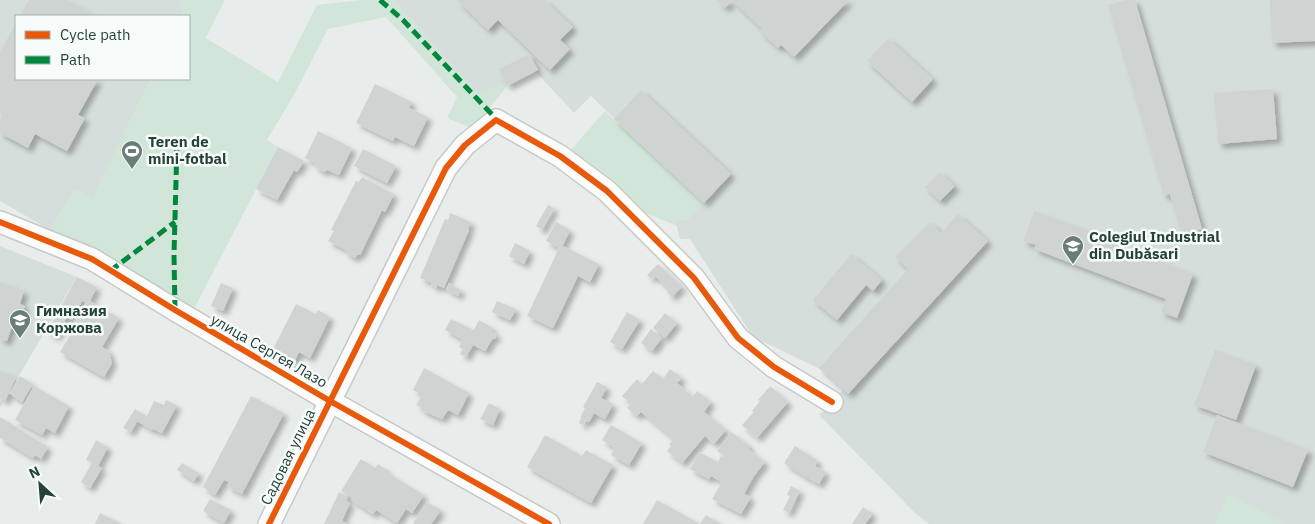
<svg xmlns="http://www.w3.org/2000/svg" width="1315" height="524" font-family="'IBM Plex Sans',sans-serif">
<defs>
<filter id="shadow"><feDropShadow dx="4.5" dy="4.5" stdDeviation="2.5" flood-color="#0004"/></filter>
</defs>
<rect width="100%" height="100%" fill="#e8edeb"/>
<!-- built -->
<path fill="#d6dedb" d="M0 0H179L183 11 180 16H16V79H151L93 198 75 190 50 230 0 201Z
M393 0H1315V524H929L916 514 819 415 843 390 818 368 753 337 690 239H680L675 220H687L703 203 591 96 574 113 535 71 479 95Z
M0 246 77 277 0 408Z"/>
<!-- green -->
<path fill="#d1e6d8" d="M179 0H225L206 38 278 82 317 5 361 0H393L479 94 506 83 507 86 473 129 447 118 457 97 386 17 328 29 295 93 267 140 278 147 193 311 55 236 50 230 75 190 93 197 151 79H189V16H180L183 11Z
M605 111 704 203 687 220H675L677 226 646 213 568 153Z
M1228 494 1285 524H1215Z"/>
<!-- building -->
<path fill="#cfd4d2" filter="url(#shadow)" d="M29 0H66L96 16H20Z
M457 0H545L573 27 560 40 570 49 550 70 498 20 488 30Z
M717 0H849L794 57 781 45 778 48 760 31 762 29 732 0 725 8Z
M1127 0H1135L1202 229 1182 236 1170 194 1164 196 1108 5Z
M1270 0H1315V41L1272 43Z
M16 23V79H98L78 115 85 118 67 151 35 134 28 148 0 133V120L3 114 0 113V52Z
M888 38 933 79 912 102 867 61Z
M529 54 538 70 507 86 499 69Z
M375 84 412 102 409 108 428 117 414 146 395 137 393 141 356 123Z
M1273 89 1277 139 1218 144 1214 93Z
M641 90 731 174 704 203 614 119Z
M318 131 352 148 339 175 327 170 324 172 315 167 314 163 305 158Z
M278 147 304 161 297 172 294 170 277 200 256 189Z
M363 149 396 166 387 183 354 166Z
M940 172 955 186 940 201 925 187Z
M362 177 394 194 385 212 382 210 360 255 358 254 355 258 345 253 346 250 328 241 334 231 331 230 356 181 359 182Z
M548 205 554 208 542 230 536 226Z
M1034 211 1098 234 1097 237 1193 274 1177 318 1161 312 1166 299 1034 249 1036 245 1023 241Z
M450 213 471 222 468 229 469 230 444 288 437 285 436 288 431 285 432 283 420 278 445 219 448 220Z
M958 214 988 241 848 394 819 368 908 269 895 257 930 222 941 233Z
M556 222 570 230 561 249 563 246 599 264 590 282 578 276 553 328 527 316 559 248 546 241Z
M515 243 530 251 524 264 509 256Z
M851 254 882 280 873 291 866 285 837 320 813 300Z
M658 264 682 287 672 297 667 292 669 290 655 276 651 279 647 275Z
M77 277 97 287 90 301 119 318 102 347 109 351 112 363 104 377 60 352 71 334 68 332 86 302 82 301 72 320 67 317 56 337 47 332Z
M0 282 24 291 20 304 25 306 22 314 17 312 7 341 0 339Z
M221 283 233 288 223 311 211 306Z
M449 283 461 290 458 296 446 289Z
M497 301 516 309 510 320 492 312Z
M296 304 316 314 318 310 330 317 310 358 299 352 294 362 272 351Z
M627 312 640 320 622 349 610 342Z
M665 313 677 323 665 338 653 328Z
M451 319 474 330 479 320 493 328 491 331 497 334 495 339 493 338 485 351 473 345 466 357 460 354 463 349 459 347 462 339 445 330Z
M651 329 662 338 652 351 641 343Z
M1215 350 1256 365 1236 420 1194 405Z
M424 368 469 393 458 415 448 410 442 419 421 410 422 408 416 405 422 395 413 390Z
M670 369 682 378 677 383 693 397 697 391 711 402 704 412 726 430 714 444 705 436 682 463 667 451 671 446 669 444 674 439 641 412 637 416 627 408 631 404 622 396 637 379 642 384 653 371 663 379Z
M0 370 16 378 5 401 0 398Z
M20 376 33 384 22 402 9 393Z
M597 382 607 387 601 398 613 404 605 419 594 413 589 422 586 420 583 425 579 423 581 418H580L585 408 583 407Z
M34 386 69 406 55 433 46 428 42 435 15 420Z
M770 386 788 402 757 438 742 425 754 412 752 411 760 401 758 400Z
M251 396 284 413 242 494 227 486 229 482 224 480 215 495 203 487Z
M166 400 177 405 162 433 153 429 152 430 137 421 131 432 123 428 135 409 147 416 154 401 164 405Z
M489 403 500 409 493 425 480 419Z
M1217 415 1308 450 1293 487 1203 452Z
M0 417 48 447 41 459 35 455 33 458 0 438Z
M611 425 642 443 629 465 611 455 615 448 602 440Z
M731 432 750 446 748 449 765 462 754 476 744 494 751 497 741 514 712 499 722 482 711 476 709 479 690 469 699 452 718 462 721 456 735 463 717 451Z
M545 435 582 456 586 450 613 465 591 503 527 467Z
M96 440 108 447 98 466 102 468 90 488 81 482 92 463 86 460Z
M795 446 818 461 815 466 826 472 819 484 808 478 811 472 807 478 784 463Z
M361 459 375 468 378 464 387 470 386 472 424 495 412 513 406 509 397 523 376 510 373 514 351 500 352 498 341 491Z
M182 463 199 473 194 481 177 470Z
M791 486 800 491 789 513 783 510 790 496 787 495Z
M339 492 348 496 346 501 350 503 342 521 348 524H324Z
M210 499 231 510 224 523 203 511Z
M657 500 700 524 706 515 721 524H643Z
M427 502 441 510 431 524H415L413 523Z
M863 507 872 513 871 516 865 524H852Z
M100 513 122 524H95Z"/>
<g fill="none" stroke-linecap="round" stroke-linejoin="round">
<!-- minor casing -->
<g stroke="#c5cac8" stroke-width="24">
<path id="minor" d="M0 222 92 259 175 310 330 401 549 524
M269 524 446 168 465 145 496 120 560 156 607 191 694 278 738 338 774 367 832 402"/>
</g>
<!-- minor -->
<use href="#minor" stroke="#fcfcfc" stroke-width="21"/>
<!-- quiet -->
<path stroke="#00873e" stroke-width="5" stroke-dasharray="10 5" stroke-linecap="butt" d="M380 0 403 20 499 122
M110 271 175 222
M175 310 174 255 177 143"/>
<!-- cycleway casing -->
<g stroke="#f7fbf9" stroke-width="9">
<path id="cycleway" d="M0 222 92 259 175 310 330 401 549 524
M269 524 446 168 465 145 496 120 560 156 607 191 694 278 738 338 774 367 832 402"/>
</g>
<!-- cycleway -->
<use href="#cycleway" stroke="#e8590c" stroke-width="6"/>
</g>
<!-- icons -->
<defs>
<g id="stadium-pin" transform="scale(1.125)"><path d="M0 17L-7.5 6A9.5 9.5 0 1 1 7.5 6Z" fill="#697e78" stroke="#f7fbf9"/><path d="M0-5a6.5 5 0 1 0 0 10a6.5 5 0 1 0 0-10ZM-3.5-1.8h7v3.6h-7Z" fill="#fff"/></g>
<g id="university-pin" transform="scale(1.125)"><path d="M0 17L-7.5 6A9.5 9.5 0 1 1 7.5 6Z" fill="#697e78" stroke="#f7fbf9"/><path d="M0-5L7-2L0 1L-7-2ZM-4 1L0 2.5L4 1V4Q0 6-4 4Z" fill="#fff"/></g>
<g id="school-pin" transform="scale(1.125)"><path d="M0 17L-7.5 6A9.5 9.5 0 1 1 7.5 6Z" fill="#697e78" stroke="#f7fbf9"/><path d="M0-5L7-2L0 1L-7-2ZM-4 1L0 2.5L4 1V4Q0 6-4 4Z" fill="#fff"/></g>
</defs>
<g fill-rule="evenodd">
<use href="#stadium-pin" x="132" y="151"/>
<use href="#university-pin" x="1073" y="246"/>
<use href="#school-pin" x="20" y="320"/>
</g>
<g text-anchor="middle" stroke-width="5" stroke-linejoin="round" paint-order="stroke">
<!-- poi labels -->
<g font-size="15" font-weight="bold" fill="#24423a" stroke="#f7fbf9" text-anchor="start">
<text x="148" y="147">Teren de<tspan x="148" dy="17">mini-fotbal</tspan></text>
<text x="1089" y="242">Colegiul Industrial<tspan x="1089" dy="17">din Dubăsari</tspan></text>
<text x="36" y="316">Гимназия<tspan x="36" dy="17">Коржова</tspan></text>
</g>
<!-- street labels -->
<g font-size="15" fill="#24423a" stroke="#f7fbf9">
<text transform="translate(269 351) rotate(30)" y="5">улица Сергея Лазо</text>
<text transform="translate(288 457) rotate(-64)" y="5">Садовая улица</text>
</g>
</g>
<!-- legend -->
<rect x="15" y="15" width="175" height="65" fill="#f7fbf9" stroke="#a3b1ad"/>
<rect x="25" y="31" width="25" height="8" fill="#e8590c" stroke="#a3b1ad"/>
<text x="60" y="40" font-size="15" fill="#24423a">Cycle path</text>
<rect x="25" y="56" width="25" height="8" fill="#00873e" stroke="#a3b1ad"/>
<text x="60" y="65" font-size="15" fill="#24423a">Path</text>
<!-- north arrow -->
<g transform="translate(40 484) rotate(334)" stroke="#f7fbf9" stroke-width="4" paint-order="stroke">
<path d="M0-4L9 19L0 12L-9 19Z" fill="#24423a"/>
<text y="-8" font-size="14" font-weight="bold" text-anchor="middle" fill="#24423a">N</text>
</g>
</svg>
